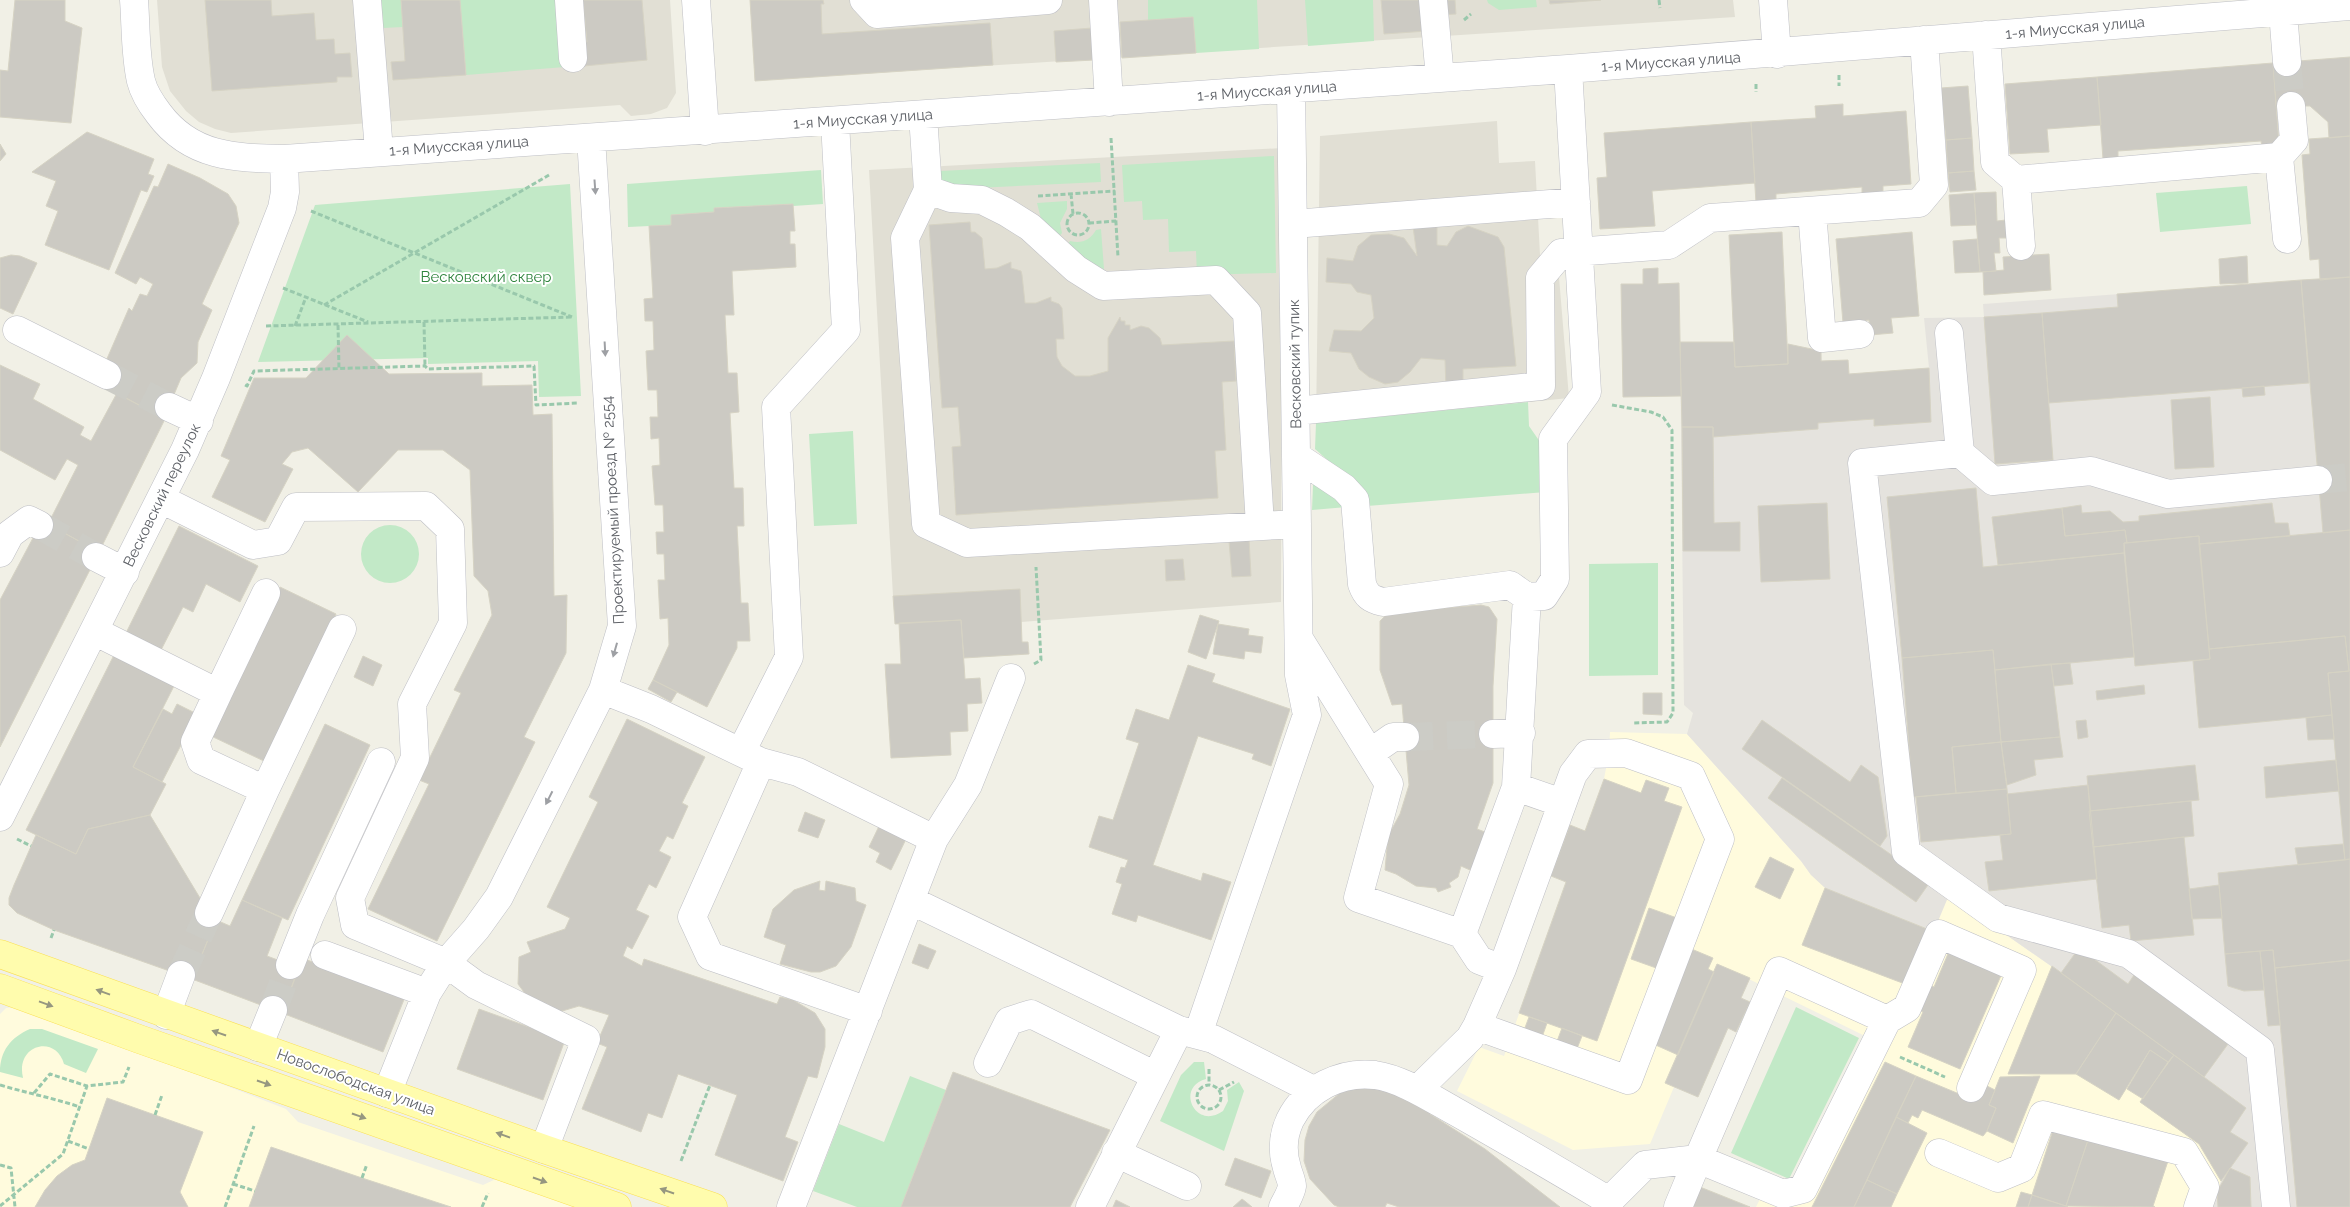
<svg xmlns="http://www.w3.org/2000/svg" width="2350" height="1207" font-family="Raleway,sans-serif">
<rect width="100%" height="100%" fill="#f1f0e6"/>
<!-- commercial -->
<path fill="#fffbdd" d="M1610 732 1687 734 1801 861 1811 875 1949 895 2061 973 2174 1055 2199 1144 2221 1181 2213 1207H1756L1771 1177 1791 1186 1865 1036 1718 964 1674 1087 1650 1144 1573 1150 1457 1091 1479 1047 1504 1056 1566 882 1551 876 1570 825 1585 831 1604 779 1609 752Z
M14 1007 134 1050 286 1109 298 1122 483 1185 496 1179 577 1207H0V1014L6 1008Z"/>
<!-- industrial -->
<path fill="#e5e3de" d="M2350 277V1207H2213L2221 1181 2199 1144 2140 1102 2174 1055 2061 973 1949 895 1936 926 1927 929 1825 888 1811 875 1801 861 1687 734 1693 713 1684 705 1680 342H1734L1735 367 1788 364V344L1821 351 1822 361 1848 360 1849 374 1929 368 1924 318 1984 317 1983 304Z"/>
<!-- education -->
<path fill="#e1dfd4" d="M157 0H670L676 93 667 108 651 114 631 116 620 105 231 133 215 129 199 122 186 111 170 91 162 67Z
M750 0H1733L1735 17 755 81Z
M1497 121 1499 163 1535 161 1540 255 1559 277 1569 398 1316 423 1320 136Z
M1282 148 1281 602 1021 622 893 596 869 170Z"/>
<!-- green -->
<path fill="#c2e9c7" d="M381 0H401L403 27 383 28Z
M460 0H559L565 67 466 75Z
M1148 0H1257L1259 49 1196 53 1193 18 1148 21Z
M1305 0H1373L1374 41 1308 46Z
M1487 0H1536L1537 7 1499 10 1488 3Z
M1274 156 1276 273 1197 275 1196 251 1169 252 1168 219 1143 220 1142 201 1124 202 1122 165Z
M1100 163 1101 182 956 189 947 185 941 179 940 171Z
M821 170 823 204 793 206V204L714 208V212L671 215V225L628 227 627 184Z
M570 184 581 396 539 397 538 361 428 364V358L258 362 315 205Z
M2247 186 2251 224 2160 232 2156 193Z
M1067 201V209L1060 223 1062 233 1056 240 1041 219 1037 203Z
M1101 229 1104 269 1092 266 1065 249 1070 241C1082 244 1090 240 1096 230Z
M1528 402 1529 426 1547 452 1546 492 1367 506 1366 494 1315 449 1316 423Z
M853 431 857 524 814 526 809 434Z
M1313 485H1323L1347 507 1312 510Z
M361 554a29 29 0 1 1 58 0a29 29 0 1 1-58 0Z
M1658 563V675L1589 676V564Z
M1796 1007 1859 1038 1789 1179 1731 1153Z
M30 1029H42L98 1049 86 1073 64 1064C56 1034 15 1044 23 1078L0 1072C0 1051 11 1037 30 1029Z
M1194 1062H1204L1206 1079C1175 1087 1195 1131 1223 1111L1228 1101 1227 1090 1239 1082 1244 1091 1224 1151 1160 1121 1181 1075Z
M910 1076 946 1090 901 1207H857L813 1191 839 1124 884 1142Z"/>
<!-- building -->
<path fill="#cccac3" stroke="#d6d3c4" d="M15 0H65V21L82 28 71 123 0 117V70L8 71Z
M205 0H271L272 16 314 13 316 40 334 39 335 54 350 53 352 77H337V82L212 91Z
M401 0H460L466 75 393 80 391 62 405 61Z
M583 0H642L647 60 584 66 582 42H587Z
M750 0H823L824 4H821L822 34 990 23 993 65 755 81Z
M1381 0H1425L1427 31 1384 34Z
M1438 0H1455L1456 14 1440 15Z
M1549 0H1601L1550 4Z
M1193 17 1196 53 1122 58 1120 22Z
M1092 28 1094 60 1056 62 1054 31Z
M2350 57V136L2329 138 2328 122 2310 106H2276L2273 63Z
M2273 63 2279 145 2262 147 2261 141 2118 151V157L2103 159 2097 77Z
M2097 77 2101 125 2047 129 2049 152 2010 154 2005 84Z
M1968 86 1972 138 1946 140 1941 88Z
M1843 104V116L1906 111 1911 184 1883 186V197L1862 198V187L1776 194V202L1756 203 1751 122 1816 118 1815 106Z
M1751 122 1755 183 1652 191 1655 226 1600 229 1597 178 1607 177 1604 133Z
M87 132 154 159 148 174 154 176 147 192 141 190 109 270 45 245 58 211 46 206 56 181 32 172Z
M2350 136V277L2320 280 2319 259 2310 260 2302 155 2310 154 2309 139Z
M1972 138 1974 171 1948 173 1946 140Z
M0 144 6 154 0 161Z
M168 164 200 178 228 194 236 206 239 223 202 304 212 310 198 342 197 363 181 378 164 418 102 386 106 361 129 308 132 311 140 294 147 296 153 284 140 277 136 284 115 273 154 186 158 187Z
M1974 171 1976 190 1950 192 1948 173Z
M1996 192 1997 221 2006 220 2007 238H1999L2000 253H1994L1996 271 1980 272 1974 193Z
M1974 193 1976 225 1951 226 1949 195Z
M793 204 795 231H790V244H795L796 267 732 271 734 315H725L728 373H737L739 412 730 413 734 488H743L744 526H737L741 603H748L750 641H737V648L707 707 653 680 669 645 668 618 660 619 658 580H665L664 554H657L656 532H664L663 505H655L652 466 660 465 659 438 651 439 650 417H658L657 390H648L646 351 654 350 653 321H645L644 299 653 298 649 226 671 225V215L714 212V208Z
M970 222 971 232H975L982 238 985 269 997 268 1011 262V268L1021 271 1022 275 1025 303H1036L1051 297V301L1059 304 1062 308 1064 339H1056L1057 357 1062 366 1075 376H1090L1108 371V338L1120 317 1121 321H1125V325H1130V330L1141 326 1149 328 1160 338 1162 345 1234 341 1236 381 1222 382 1226 450 1215 451 1218 498 956 515 952 447 961 446 958 407 942 408 929 225Z
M1437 226V245L1447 246 1456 232 1468 226 1498 237 1504 247 1516 366 1463 369V389H1446L1445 360 1421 358 1410 372 1398 382 1385 384 1369 377 1359 369 1351 353 1329 351 1334 330 1361 331 1374 318 1371 295 1357 292 1351 284 1326 282 1327 258 1353 261 1358 246 1371 235 1389 234 1404 238 1417 256 1413 227Z
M1782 232 1788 364 1735 367 1729 235Z
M1912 232 1919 316 1891 318 1893 333 1870 335 1869 320 1843 323 1836 239Z
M1977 239 1980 272 1955 273 1953 241Z
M2049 254 2051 290 1984 295 1983 272 2004 270 2003 257Z
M11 255 20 256 37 263 13 314 0 308V258Z
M2247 256 2248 283 2220 284 2219 259Z
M1658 268V284L1679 283 1681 396 1623 397 1621 284H1643V269Z
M2350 277V530L2323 533 2301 280Z
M2301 280 2309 383 2049 403 2042 313 2118 307 2117 294Z
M2042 313 2053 460 1995 464 1984 317Z
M347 335 389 374 482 373V386L532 385 533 415 552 414 554 596 567 595 566 653 524 737 535 742 437 941 368 909 429 784 419 780 461 693 454 690 492 615 488 591 474 576 470 470 443 450H398L358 492 308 448 292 452 282 464 293 469 265 522 212 497 230 460 221 456 254 378H306Z
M1680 342H1734L1735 367 1788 364V344L1821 351V361L1848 360 1849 374 1929 368 1931 422 1874 426V419L1818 423V429L1713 437V427H1682Z
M0 365 40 384 33 399 84 427 80 435 91 441 117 393 165 419 99 552 48 524 78 465 67 459 55 480 0 450Z
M2264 386 2265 395 2243 397 2242 388Z
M2210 397 2214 467 2175 469 2171 400Z
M1682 427H1713L1714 523 1740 522V551H1683Z
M1976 488 1983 567 2124 553 2134 657 1995 670 1993 650 1902 658 1887 497Z
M1827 503 1830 579 1761 582 1758 506Z
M2272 503 2275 523H2288L2290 536 2199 544V536L2127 543 2125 530 2065 536 2062 508 2081 505 2082 513 2110 511 2123 522 2139 521V516Z
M2062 508 2065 536 2125 530 2127 543H2124V553L1998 565 1992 517Z
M42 521 99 552 0 747V600Z
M179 526 258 566 240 602 206 584 193 612 183 607 161 650 126 633Z
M2350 530V859L2345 860 2328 673 2349 671 2345 636 2209 649 2199 544Z
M2199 536 2210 659 2135 666 2124 543Z
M1249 539 1251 576 1232 577 1229 541Z
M1183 559 1185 580 1166 581 1165 560Z
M280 587 336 614 266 762 209 735Z
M1020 589 1022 642H1028L1029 654 964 658 961 620 895 624 893 596Z
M1481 605 1489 607 1497 619 1493 686V783L1477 829 1490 834 1480 857 1470 870 1461 866 1458 877 1449 883 1451 887 1438 892 1436 888 1416 886 1396 874 1385 870 1388 836 1400 814 1409 785 1402 704 1392 705 1380 670V621L1386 615 1394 612Z
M1200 615 1219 621 1206 659 1188 652Z
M961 620 965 679 980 678 982 703 967 704 968 731 950 732 951 755 891 758 885 664H901L899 623Z
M1218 624 1249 629 1248 635 1263 637 1261 653 1245 651 1244 659 1213 654Z
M2345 636 2349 671 2328 673 2332 715 2199 728 2193 661 2210 659 2209 649Z
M1993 650 2001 742 1952 747 1956 793 1913 797 1902 658Z
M114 655 174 686 133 767 166 784 150 815 88 829 76 854 26 830Z
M363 656 382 665 373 686 354 677Z
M2070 663 2073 684 2054 686 2051 664Z
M2051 664 2060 737 2001 742 1995 670Z
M1188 665 1215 674 1212 682 1290 709 1271 766 1252 759 1254 754 1198 736 1153 865 1201 881 1203 873 1231 882 1211 940 1138 915 1136 922 1112 914 1122 884 1116 882 1121 867 1125 868 1128 860 1089 847 1099 816 1113 820 1139 743 1126 739 1136 709 1169 720Z
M653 680 677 692 671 702 648 689Z
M2144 685 2145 694 2097 700 2096 691Z
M1643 693H1662V715L1643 714Z
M177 704 197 714 162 782 133 767 163 709 172 714Z
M2332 715 2334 739 2308 740 2306 718Z
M627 719 705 757 682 803 688 806 673 839 667 836 659 851 671 857 656 888 649 884 636 910 649 916 632 949 627 946 623 956 642 966 644 959 777 1004 780 997 793 1000 815 1013 825 1029V1047L817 1078 808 1076 785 1137 798 1142 783 1181 715 1155 737 1095 678 1074 662 1118 648 1113 641 1132 582 1109 607 1047 597 1043 609 1015 579 1006 552 1014 548 1004 535 1007 518 984 519 957 531 952 527 942 565 929 570 918 547 907 598 802 589 797Z
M1762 720 1850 782 1861 765 1878 777 1887 836 1880 846 1742 749Z
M2086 720 2088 737 2078 739 2076 721Z
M325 724 370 745 288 920 242 900Z
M2060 737 2063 757 2034 760 2036 775 2007 785 2001 742Z
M2001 742 2007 789 1956 793 1952 747Z
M2336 760 2339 791 2266 798 2264 767Z
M2195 765 2199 800 2090 811 2087 776Z
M1782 778 1930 882 1916 902 1768 798Z
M1604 779 1641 793 1646 780 1669 788 1664 801 1682 807 1597 1041 1519 1013 1566 882 1551 876 1570 825 1585 831Z
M2088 785 2097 879 1989 891 1985 862 2003 860 2000 835 2011 834 2007 794Z
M2007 789 2011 834 1921 842 1916 797Z
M2191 801 2194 836 2093 847 2089 811Z
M805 812 825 820 818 838 798 831Z
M150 815 209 913 216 920 192 979 54 930 17 913 9 905V898L14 885 36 835 76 854 88 829Z
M881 822 908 835 891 870 876 862 880 853 869 847Z
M2184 837 2194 935 2131 941 2129 925 2102 928 2093 847Z
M2343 844 2345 860 2298 865 2295 848Z
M1770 857 1794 869 1780 899 1755 887Z
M2350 859V960L2275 968 2273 950 2225 954 2218 873Z
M820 881 819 890 825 891 826 881 855 888 856 901 866 905 851 947 836 966 820 972H811L780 964 786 945 764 937 773 909 794 890Z
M2219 885 2222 918 2192 919 2189 889Z
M1825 888 1927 929 1905 984 1802 945Z
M242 900 282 918 267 956 299 968 282 1013 192 979 216 920 230 926Z
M1649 908 1677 918 1659 969 1631 959Z
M919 944 936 951 928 969 912 963Z
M1689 948 1713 958 1708 969 1714 972 1678 1055 1649 1042Z
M2079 948 2128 984 2134 975 2228 1044 2204 1077 2061 973Z
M1950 949 2003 971 1960 1069 1908 1047 1923 1012 1919 1010 1930 985 1934 987Z
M2273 950 2280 1025 2268 1026 2260 951Z
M2260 951 2264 990 2244 991 2228 986 2225 954Z
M302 958 405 997 383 1052 282 1013Z
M2350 960V1207H2297L2275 968Z
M1717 964 1750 978 1741 998 1750 1002 1736 1032 1728 1028 1698 1097 1665 1083Z
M2052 966 2116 1013 2076 1074H2008Z
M479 1009 565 1040 543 1100 457 1069Z
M2116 1013 2174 1055 2168 1062 2150 1050 2119 1100 2076 1074Z
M1529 1017 1547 1023 1541 1040 1523 1033Z
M1562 1028 1582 1036 1576 1051 1556 1044Z
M2150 1050 2168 1062 2143 1099 2127 1089Z
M2174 1055 2246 1108 2230 1132 2248 1143 2221 1181 2199 1144 2140 1102Z
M1885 1062 1916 1076 1854 1207H1812Z
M953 1072 1110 1130 1070 1207H901Z
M1916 1076 1976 1101 1983 1084 1995 1090 1989 1105 1996 1108 1987 1131 1983 1136 1922 1110 1918 1118 1912 1115 1908 1123 1896 1117Z
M2040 1076 2013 1143 1987 1131 1996 1108 1989 1105 2000 1077Z
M1381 1086 1432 1110 1430 1114 1485 1149 1560 1207H1399L1387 1203 1385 1207H1339L1334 1205 1310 1179 1304 1161 1305 1140 1309 1126 1317 1112 1340 1093 1353 1087Z
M107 1098 203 1132 180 1192 188 1207H35L45 1190 57 1176 72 1165 85 1160Z
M1896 1117 1927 1133 1897 1194 1867 1180Z
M2053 1130 2088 1140 2066 1206 2032 1195Z
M2088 1140 2168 1161 2153 1206 2155 1207 2066 1206Z
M271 1147 362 1178 451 1207H249Z
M1235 1158 1271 1171 1261 1198 1225 1185Z
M2230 1168 2250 1177 2251 1207H2218L2217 1192Z
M1867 1180 1897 1194 1891 1207H1854Z
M1700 1187 1750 1207H1692Z
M2021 1192 2032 1195 2028 1207H2016Z
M2032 1195 2066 1206 2068 1207H2028Z
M1242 1199 1246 1202 1252 1207H1233Z
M1116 1200 1130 1207H1113Z"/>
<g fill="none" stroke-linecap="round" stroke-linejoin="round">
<!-- minor-tunnel -->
<path stroke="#ccccc6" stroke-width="28" stroke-dasharray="28 14" stroke-linecap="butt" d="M2287 62 2291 106
M107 375 169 407
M2318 480 2350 477
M39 525 96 557
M1405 737 1493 734
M181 975 209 913
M273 1010 290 965"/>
<!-- minor casing -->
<g stroke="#bebfc5" stroke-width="29">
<path id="minor" d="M134 0C136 26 135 55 141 81 144 93 152 105 159 114 191 157 235 158 284 159L1568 69 2350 6
M367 0 379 151
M569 0 573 58
M696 0 705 131
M864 0 877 14 1048 0
M1103 0 1109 102
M1433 0 1440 78
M1773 0 1777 54
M2283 12 2287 62
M1986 35 1995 162 2016 180 2279 157 2294 140 2291 106
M923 115 928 190 905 238 926 524 967 543 1297 524
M2279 157 2287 239
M2016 180 2021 246
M928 190 951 198 982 200 1006 212 1030 227 1076 269 1103 286 1216 280 1247 313 1260 525
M1812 211 1822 338 1860 334
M1293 224 1576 202
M17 330 107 375
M1949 333 1960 453 1993 481 2091 471 2168 494 2318 480
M169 407 199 421
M1296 411 1541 386 1540 278 1561 253 1669 245 1710 218 1919 203 1934 185 1924 40
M1960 453 1862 463 1906 852 1998 918 2129 954 2260 1050 2276 1207
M1296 456 1344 488 1355 500 1362 584C1366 596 1371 599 1383 602L1510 585 1527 597 1516 787 1462 934 1358 898 1389 784 1299 639
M161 499 253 545 278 541 296 507 426 506 450 529 453 623 412 704 415 758 350 898 355 925 446 963 476 985 586 1039 544 1149
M0 553 10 534 29 520 39 525
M96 557 125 572
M1527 597 1544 596 1555 579 1553 439 1587 392 1568 69
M94 631 218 693 195 742 201 760 265 790 209 913
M603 690 651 709 761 762 798 772 934 839 791 1207
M218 693 266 593
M1493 734 1521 733
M741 752 789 657 776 407 846 330 835 121
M1370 753 1393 737H1405
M761 762 692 917 710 956 868 1011
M1516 787 1562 803
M265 790 342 629
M0 817 185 450 216 378 282 208 285 192 284 159
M934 839 968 785 1011 678
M910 900 1179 1030
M1462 934 1479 960 1502 969
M325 955 427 993
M290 965 310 915 381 762
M166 1015 181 975
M1198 1034 1307 715 1299 675 1291 89
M258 1047 273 1010
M988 1063 1009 1021 1031 1014 1156 1076
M1417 1090 1470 1038 1477 1026 1502 969 1573 774 1588 754 1626 753 1691 776 1720 839 1628 1080 1477 1026
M387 1093 427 993 446 963 476 929 499 897 603 690 622 626 591 138
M1116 1153 1187 1186
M1939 1153 1998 1178 2022 1168 2043 1115 2184 1152 2205 1187 2198 1207
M1090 1207 1179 1030 1213 1039 1315 1091
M1283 1207C1286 1201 1291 1193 1292 1186 1292 1181 1288 1173 1287 1168 1282 1152 1283 1135 1290 1120 1306 1088 1341 1071 1375 1075 1403 1079 1434 1100 1458 1113 1509 1142 1559 1171 1609 1201
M1606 1207 1609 1201 1645 1165 1698 1159 1779 971 1887 1020
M1678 1207 1698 1159 1783 1194 1803 1189 1887 1020 1907 1008 1939 934 2022 970 1971 1088"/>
</g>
<!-- major casing -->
<g stroke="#fae056" stroke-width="29">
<path id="major" d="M0 954 544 1149 713 1207
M0 988 139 1039 617 1207"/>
</g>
<!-- path -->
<path stroke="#99c8ac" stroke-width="3" stroke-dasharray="5 2.5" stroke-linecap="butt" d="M1659 0 1660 8
M1464 20 1471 14
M1839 75V86
M1756 84V92
M1111 138 1118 257
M1071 194 1073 214
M1038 196 1115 191
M311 211 572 317
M1067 224a11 11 0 1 1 22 0a11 11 0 1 1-22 0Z
M1089 223 1116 221
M283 288 368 322
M324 305 549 175
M424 322 425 366
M338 325 339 369
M266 326 573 317
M295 326 306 297
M245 385 247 386 254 371 425 366 428 369 534 366 536 405 579 403
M1612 405 1651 412 1663 417 1672 430 1673 713 1667 722 1633 723
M1034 664 1041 660 1036 567
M17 839 31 846
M51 938 54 930
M1900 1057 1945 1077
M1209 1069V1085
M0 1085C27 1093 53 1098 80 1107
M1197 1097a12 12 0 1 1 24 0a12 12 0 1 1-24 0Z
M1219 1090 1234 1082
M34 1093 50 1074 87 1086
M155 1115 162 1095
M68 1141 89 1149
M681 1161 710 1085
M0 1165 11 1168 15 1207
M362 1178 367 1164
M233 1184 255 1191
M0 1206 63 1154 87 1086 123 1082 129 1067
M225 1207 254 1126
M482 1207 488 1193"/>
<!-- minor -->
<use href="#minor" stroke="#fff" stroke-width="28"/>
<!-- major -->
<use href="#major" stroke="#fffcad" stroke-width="28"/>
</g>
<!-- one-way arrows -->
<defs><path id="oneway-solid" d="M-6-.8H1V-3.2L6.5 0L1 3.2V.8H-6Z" transform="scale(1.25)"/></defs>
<g fill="#9ea0a4">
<use href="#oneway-solid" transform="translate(595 187) rotate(86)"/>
<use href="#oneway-solid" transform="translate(605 349) rotate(87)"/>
<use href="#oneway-solid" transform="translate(615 650) rotate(106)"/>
<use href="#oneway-solid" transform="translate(549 798) rotate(117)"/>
</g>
<g fill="#969780">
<use href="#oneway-solid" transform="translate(103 992) rotate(-160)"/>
<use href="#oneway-solid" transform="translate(46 1004) rotate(20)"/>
<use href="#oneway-solid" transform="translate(219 1033) rotate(-161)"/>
<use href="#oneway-solid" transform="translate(264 1083) rotate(19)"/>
<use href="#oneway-solid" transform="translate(359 1116) rotate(19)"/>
<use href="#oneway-solid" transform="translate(503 1135) rotate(-160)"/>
<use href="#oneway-solid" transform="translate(540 1180) rotate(19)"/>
<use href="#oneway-solid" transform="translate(667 1191) rotate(-161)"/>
</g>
<g text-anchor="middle" stroke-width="4" stroke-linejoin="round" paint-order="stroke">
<!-- street labels -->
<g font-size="15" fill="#5e6167" stroke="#fff">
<text transform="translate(2075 28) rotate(-5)" y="5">1-я Миусская улица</text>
<text transform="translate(1671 62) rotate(-4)" y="5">1-я Миусская улица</text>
<text transform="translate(1267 91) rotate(-4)" y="5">1-я Миусская улица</text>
<text transform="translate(863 119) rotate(-4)" y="5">1-я Миусская улица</text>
<text transform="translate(459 146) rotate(-4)" y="5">1-я Миусская улица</text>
<text transform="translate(1295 364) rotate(-91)" y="5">Весковский тупик</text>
<text transform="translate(162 495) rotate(-64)" y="5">Весковский переулок</text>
<text transform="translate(613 510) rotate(-93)" y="5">Проектируемый проезд № 2554</text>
<text transform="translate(356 1082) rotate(20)" y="5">Новослободская улица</text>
</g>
<!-- park labels -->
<g font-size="15" fill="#30843e" stroke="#fff">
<text x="486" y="282">Весковский сквер</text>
</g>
</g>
</svg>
